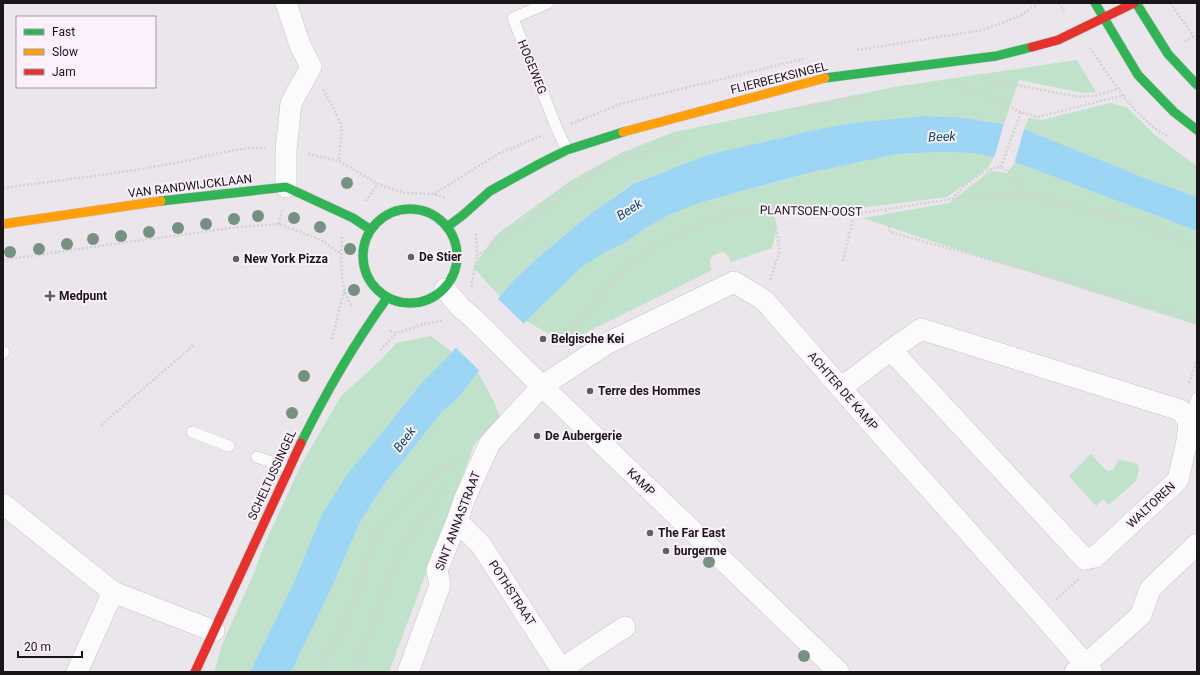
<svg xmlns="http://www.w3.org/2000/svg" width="1200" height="675" font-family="Roboto,sans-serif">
<rect width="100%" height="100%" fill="#ebe6ec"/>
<!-- green -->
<path fill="#c0e2ca" d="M1077 60 1096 92 1083 93 1019 80 1004 124 955 117 925 116 815 130 707 155 632 184 593 212 542 254 515 279 500 297 473 267 496 235 570 181 621 153 674 132 894 87Z
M1110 103 1126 107 1156 136 1197 166V197L1140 176 1024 129 1029 118 1042 120Z
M942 152 971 153 994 157 988 168 947 197 845 210 774 215 777 228 772 248 731 262 729 257 724 252C712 254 707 257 712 270L565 343 526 321 582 267 604 253 626 242 644 229 671 214 699 203 817 171 898 154Z
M1015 162 1197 231V325L931 241 863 218 949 203 990 171 1007 173Z
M431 336 452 352 421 383 385 429 348 473 322 514 294 582 250 672H214L223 642 254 573 265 543 302 463 341 396 383 358 396 343Z
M478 372 494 402 500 417 479 439 474 445 389 672H291L333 585 360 522 384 485 425 433 441 413 459 397Z
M1091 454 1107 471 1113 470 1118 460H1123L1137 464 1139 469 1136 481 1109 505 1103 499 1096 506 1069 476Z"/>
<!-- water -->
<path fill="#9dd5f5" d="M925 116 956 117 1004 124 1002 128 1022 134 1024 129 1140 176 1197 197V231L1015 162V157L996 152 994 157 971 153 942 152 898 154 817 171 764 185 699 203 671 214 644 229 626 242 604 253 582 267 526 321 478 372 459 397 441 413 384 485 360 522 333 585 291 672H250L294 582 322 514 348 473 385 429 421 383 452 352 515 279 542 254 593 212 633 184 707 155 815 130 853 123Z"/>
<!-- pier -->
<path fill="#ebe6ec" d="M1004 123 1006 124 1005 127 1021 132 1022 129H1024L1014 164 1013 159 997 154 994 159Z
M497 298 525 325 481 372 454 346Z"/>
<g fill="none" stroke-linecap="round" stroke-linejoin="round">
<!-- lane casing -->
<g stroke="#c8c4c9" stroke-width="12">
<path id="lane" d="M548 3 513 18 557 129 567 150
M3 353 4 352
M1189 421 1197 398
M192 432 229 446
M257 457 289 468"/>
</g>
<!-- street casing -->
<g stroke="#c8c4c9" stroke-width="22">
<path id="street" d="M286 3 300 45 311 67 291 103 286 150V187
M445 289 460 307 473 318 542 386 839 672
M921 329 1180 410 1189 421 1187 441 1178 480 1095 557 1085 559 891 350Z
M841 388 891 350
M3 504 113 592 214 631
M457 521 481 545 563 672
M561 669 625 627
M77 672 113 592
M408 672 440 585 437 570 457 521 465 498 482 460 490 443 542 386 608 343 734 282 764 300 880 433 1040 612 1092 672
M1075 672 1085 665 1141 615 1150 589 1197 544"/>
</g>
<!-- fast casing -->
<g stroke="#c8c4c9" stroke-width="10">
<path id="fast" d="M1095 3 1138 75 1174 112 1197 130
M1136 3 1168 54 1197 85
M825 78 996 56 1032 47
M161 201 286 187 353 218 371 230
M363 256a47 47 0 1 1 94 0a47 47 0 1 1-94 0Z
M447 227 463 215 490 191 541 163 567 150 623 132
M301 443C326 392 354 344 387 298"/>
</g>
<!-- slow casing -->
<g stroke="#c8c4c9" stroke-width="10">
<path id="slow" d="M623 132 825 78
M3 224 161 201"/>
</g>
<!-- jam casing -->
<g stroke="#c8c4c9" stroke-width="10">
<path id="jam" d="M1032 47 1058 40 1134 3
M195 672 301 443"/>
</g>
<!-- path -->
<path stroke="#d4d2d4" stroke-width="2.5" stroke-dasharray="2 2" stroke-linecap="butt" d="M1059 3 1065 12
M1170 3 1197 41
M1185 42 1193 36
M1090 48C1111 78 1134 118 1167 136
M857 50 983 30 1020 16 1039 3
M989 80 1079 97 1098 95 1120 88
M952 85 980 93 1021 112 1038 117 1124 95
M323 90 333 107 342 128 339 161
M801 108 863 97
M571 124 620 104 803 59
M308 154 339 161 378 184 404 193 434 194 447 199
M1001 167 1021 112
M3 188C60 180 118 174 175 163 205 157 235 147 265 148
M434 194 498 154 543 135
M952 199C965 184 981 170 1001 167L1011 174 1023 194
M366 201 378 184
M886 210 890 232 1156 306 1197 320
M279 224 282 209
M342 237C341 256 339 292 353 307
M477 256 608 163 686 139
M3 260 113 244 239 227 279 224 321 240 341 254
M843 261 854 214
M770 280 780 250 772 209
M471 287 477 256 476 233
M390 331 397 333 424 324 444 320
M332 339 344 291
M570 342 572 330 626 267 661 244 709 220 737 212 772 209 801 212 854 214 952 199 1002 195H1023L1039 197 1145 225 1197 247
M380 350 397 333
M1189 383 1197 360
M101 425 195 344
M1056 599 1079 579
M318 672C334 647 353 609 361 581 367 564 368 547 378 532 388 515 403 503 418 490 431 479 444 467 459 458
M354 672 402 548 446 485"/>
<!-- lane -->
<use href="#lane" stroke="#fcfbfc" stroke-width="11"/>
<!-- street -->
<use href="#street" stroke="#fcfbfc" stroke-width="21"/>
<!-- fast -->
<use href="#fast" stroke="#30b455" stroke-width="9"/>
<!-- slow -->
<use href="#slow" stroke="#ff9f0a" stroke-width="9"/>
<!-- jam -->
<use href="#jam" stroke="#e5322d" stroke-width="9"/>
</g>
<!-- trees -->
<g fill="#769181">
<circle cx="347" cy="183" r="6"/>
<circle cx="258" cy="216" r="6"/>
<circle cx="294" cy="218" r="6"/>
<circle cx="234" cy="219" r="6"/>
<circle cx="206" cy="224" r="6"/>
<circle cx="320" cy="227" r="6"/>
<circle cx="178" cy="228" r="6"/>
<circle cx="149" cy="232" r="6"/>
<circle cx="121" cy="236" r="6"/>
<circle cx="93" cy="239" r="6"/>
<circle cx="67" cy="244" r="6"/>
<circle cx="39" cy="249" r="6"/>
<circle cx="350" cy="249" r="6"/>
<circle cx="10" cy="252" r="6"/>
<circle cx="354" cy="290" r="6"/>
<circle cx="304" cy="376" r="6"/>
<circle cx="292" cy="413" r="6"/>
<circle cx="709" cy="562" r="6"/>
<circle cx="804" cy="656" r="6"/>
</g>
<!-- markers -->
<g fill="#625e63" stroke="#fbf0fc" stroke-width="1.5">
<circle cx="411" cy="257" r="4"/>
<circle cx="236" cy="259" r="4"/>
<path d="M48 290h4v4h4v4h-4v4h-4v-4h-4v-4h4z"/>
<circle cx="543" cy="339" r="4"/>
<circle cx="590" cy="391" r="4"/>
<circle cx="537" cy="436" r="4"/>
<circle cx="650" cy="533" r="4"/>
<circle cx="666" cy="551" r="4"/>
</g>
<g text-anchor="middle" stroke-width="4" stroke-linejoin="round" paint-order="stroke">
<!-- street labels -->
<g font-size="12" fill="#191519" stroke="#fbf0fc">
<text transform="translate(532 67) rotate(68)" y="4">HOGEWEG</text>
<text transform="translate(779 78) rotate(-14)" y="4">FLIERBEEKSINGEL</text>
<text transform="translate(190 186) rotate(-7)" y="4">VAN RANDWIJCKLAAN</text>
<text transform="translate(811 211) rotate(1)" y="4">PLANTSOEN-OOST</text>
<text transform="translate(843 391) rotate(49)" y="4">ACHTER DE KAMP</text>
<text transform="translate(272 475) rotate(-65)" y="4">SCHELTUSSINGEL</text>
<text transform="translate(641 482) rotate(44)" y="4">KAMP</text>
<text transform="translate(1151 505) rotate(-43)" y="4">WALTOREN</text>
<text transform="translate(458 521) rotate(-69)" y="4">SINT ANNASTRAAT</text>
<text transform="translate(512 593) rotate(57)" y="4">POTHSTRAAT</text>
</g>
<!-- poi labels -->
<g font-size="12" font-weight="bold" fill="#191519" stroke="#fbf0fc" text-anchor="start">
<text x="419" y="261">De Stier</text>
<text x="244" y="263">New York Pizza</text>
<text x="59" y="300">Medpunt</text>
<text x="551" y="343">Belgische Kei</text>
<text x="598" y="395">Terre des Hommes</text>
<text x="545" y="440">De Aubergerie</text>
<text x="658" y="537">The Far East</text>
<text x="674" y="555">burgerme</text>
</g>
<!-- water labels -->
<g font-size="13" font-style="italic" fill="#054c69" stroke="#fbf0fc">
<text transform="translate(942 136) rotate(-2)" y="5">Beek</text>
<text transform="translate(629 209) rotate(-33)" y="5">Beek</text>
<text transform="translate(404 439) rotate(-53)" y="5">Beek</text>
</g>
</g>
<!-- border -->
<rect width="1200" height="675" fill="none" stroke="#191519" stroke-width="8"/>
<!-- legend -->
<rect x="16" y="16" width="140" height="72" fill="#fbf0fc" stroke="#a198a1"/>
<rect x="24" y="29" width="20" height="6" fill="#30b455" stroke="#a198a1"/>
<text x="52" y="36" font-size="12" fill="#191519">Fast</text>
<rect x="24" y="49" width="20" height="6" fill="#ff9f0a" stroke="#a198a1"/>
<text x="52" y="56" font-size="12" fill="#191519">Slow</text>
<rect x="24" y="69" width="20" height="6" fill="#e5322d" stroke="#a198a1"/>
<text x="52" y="76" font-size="12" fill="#191519">Jam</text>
<!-- scale -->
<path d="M18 651v6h64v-6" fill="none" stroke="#191519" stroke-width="2"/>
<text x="24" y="651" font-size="12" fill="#191519" stroke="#fbf0fc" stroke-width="3" paint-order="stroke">20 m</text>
</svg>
